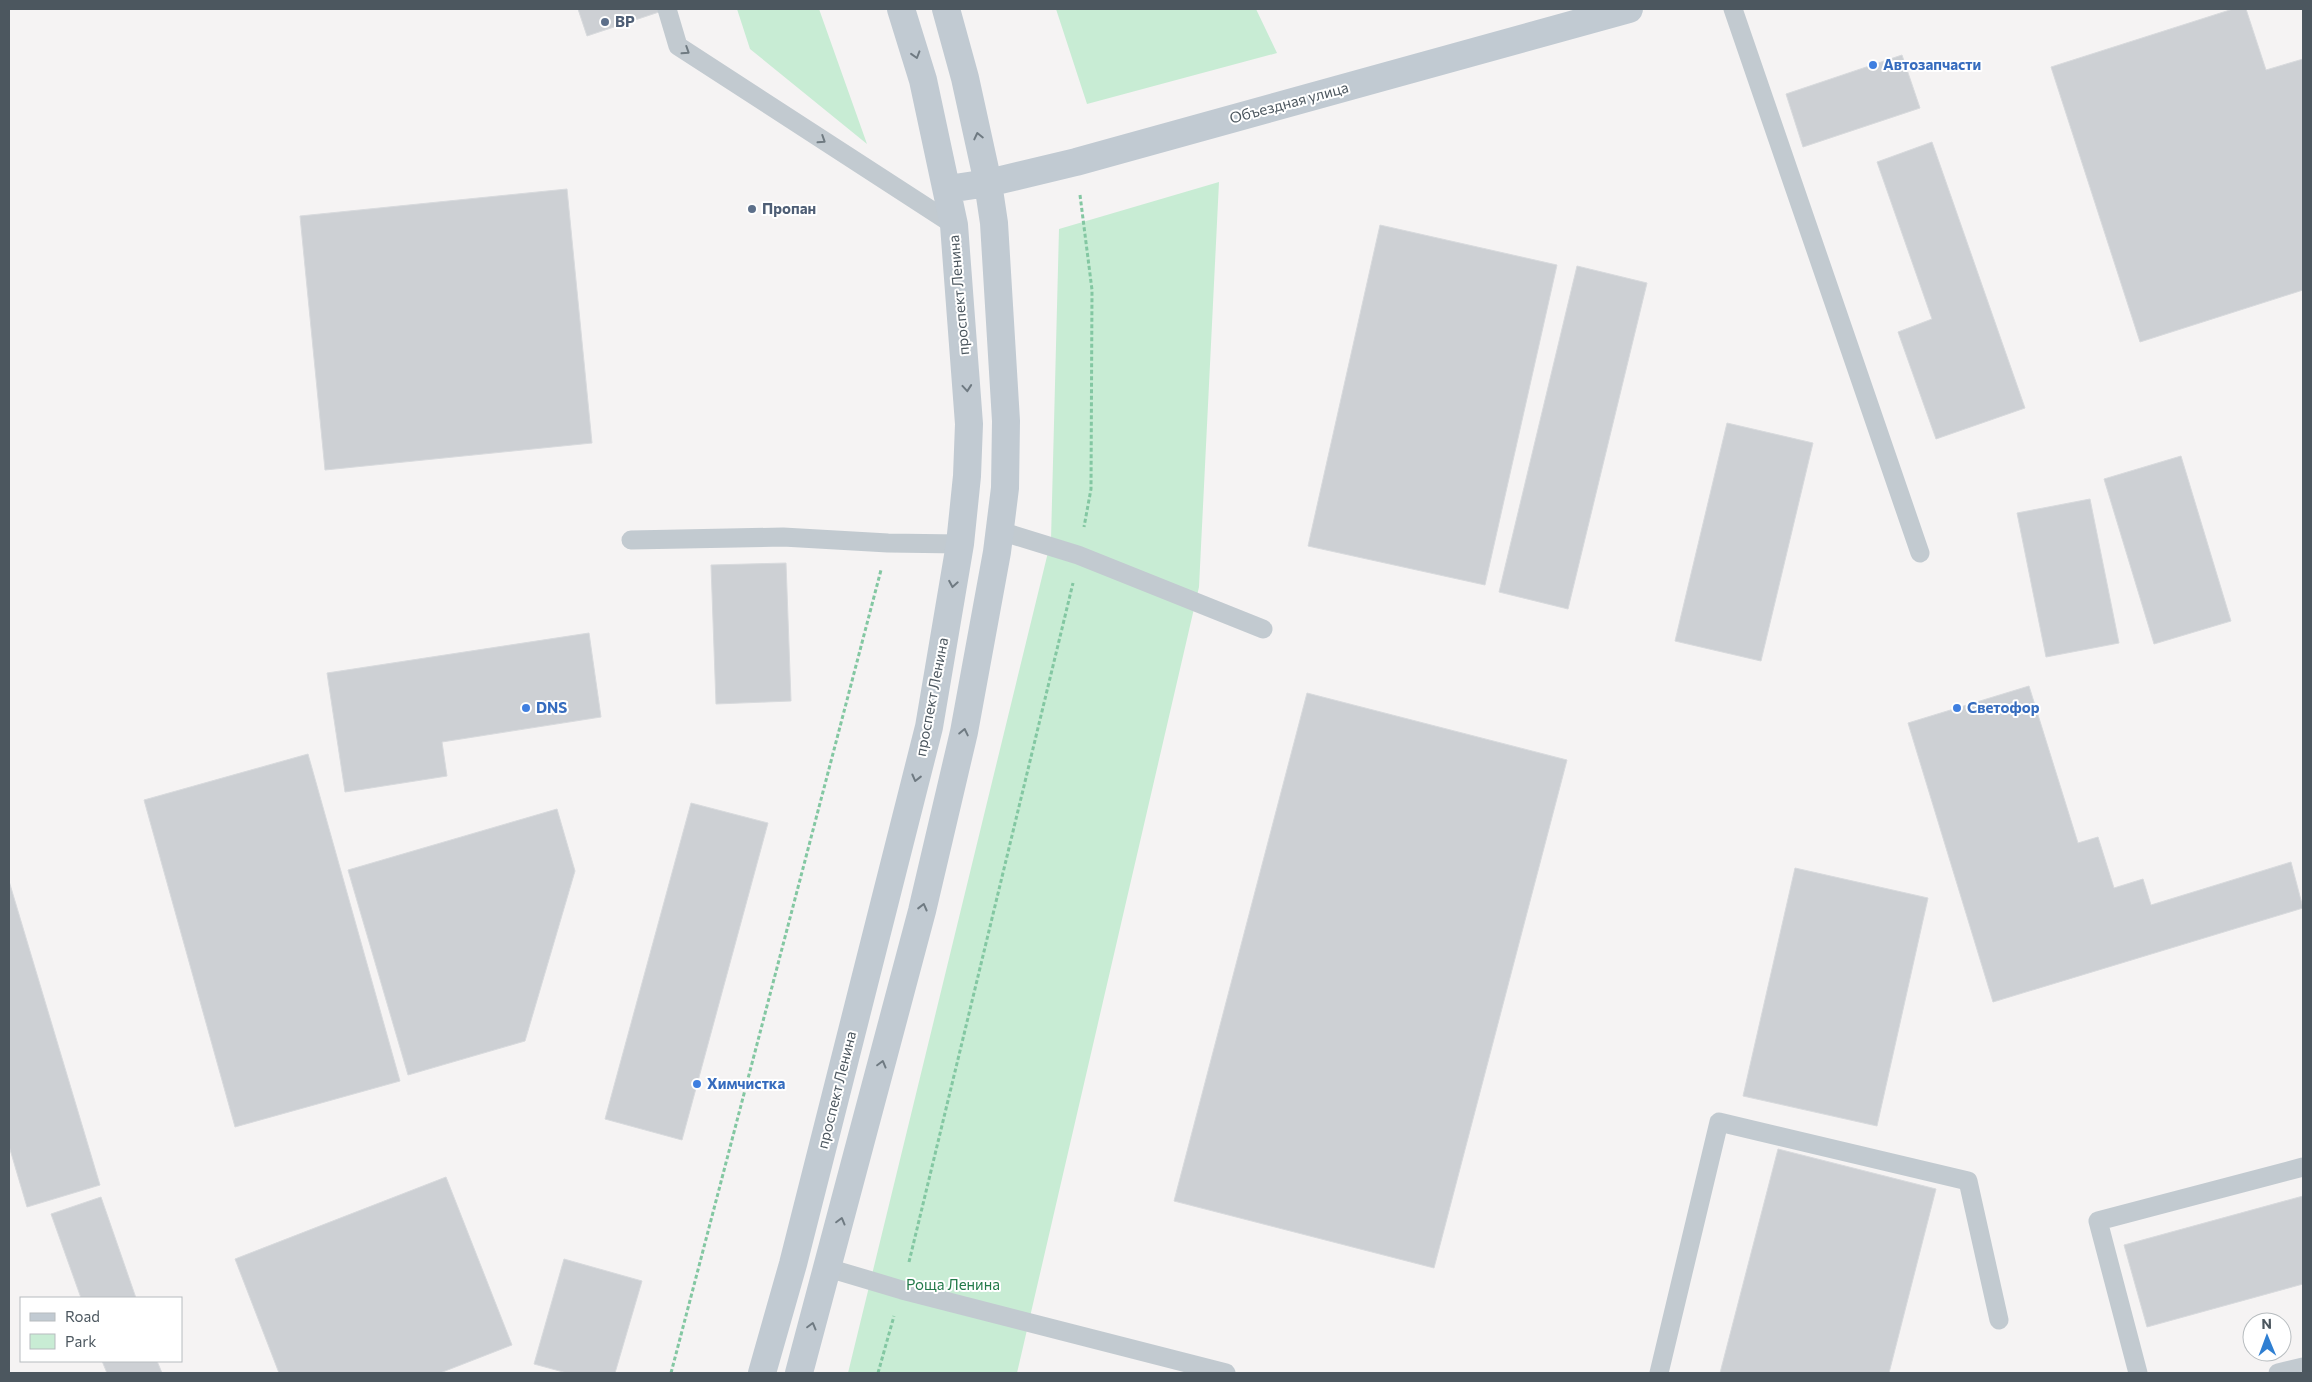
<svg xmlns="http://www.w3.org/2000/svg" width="2312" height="1382" font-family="Commissioner,sans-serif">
<rect width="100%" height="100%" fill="#f5f3f3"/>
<!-- green -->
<path fill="#c8ecd4" d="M737 9H819L867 144 750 49Z
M1056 9H1256L1277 53 1087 104Z
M1219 182 1199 587 1017 1373H848L1051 540 1059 229Z"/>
<!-- building -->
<path fill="#cdd0d4" stroke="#d8dadd" d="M578 9H668L587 36Z
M2233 9H2246L2266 70 2303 59V290L2140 342 2051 67Z
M1902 55 1920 108 1803 147 1786 94Z
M1932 142 2025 408 1936 439 1898 332 1932 319 1877 162Z
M567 189 592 443 325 470 300 216Z
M1380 225 1557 265 1485 585 1308 546Z
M1577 266 1647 283 1568 609 1499 592Z
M1727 423 1813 443 1761 661 1675 641Z
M2181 456 2231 621 2154 644 2104 479Z
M2090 499 2119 643 2046 657 2017 513Z
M786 563 791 701 716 704 711 565Z
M589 633 601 717 442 742 447 776 345 792 327 673Z
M2029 686 2078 843 2098 837 2114 888 2143 879 2151 905 2291 862 2303 908 1993 1002 1908 723Z
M1307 693 1567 760 1434 1268 1174 1201Z
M308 754 400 1081 235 1127 144 800Z
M691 803 768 823 682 1140 605 1119Z
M557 809 575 871 525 1041 408 1075 348 870Z
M1795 868 1928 898 1877 1126 1743 1096Z
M9 881 100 1185 27 1207 9 1146Z
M1778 1149 1936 1189 1889 1373H1720Z
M446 1177 512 1345 440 1373H279L235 1259Z
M2303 1196V1284L2147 1327 2124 1245Z
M101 1197 136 1298H81L51 1214Z
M564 1259 642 1281 615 1373H567L534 1364Z
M102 1361H157L162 1373H107Z"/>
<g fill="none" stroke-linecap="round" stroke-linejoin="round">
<!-- path -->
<path stroke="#83c7a2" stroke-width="3" stroke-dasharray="4 2.5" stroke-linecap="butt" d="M1080 195 1092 290 1091 489 1084 527
M909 1262 1073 583
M671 1373 881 570
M878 1373 894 1316"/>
<!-- lane -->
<path stroke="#c2cad0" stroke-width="19" d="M667 9 678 46 954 225
M1733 9 1920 553
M1000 531 1078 555 1263 629
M631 540 783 537 888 543 960 544
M828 1268 902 1290 1226 1373
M1659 1373 1719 1122 1968 1181 1999 1320
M2138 1373 2098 1221 2303 1167
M2278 1373 2303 1367"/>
<!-- secondary -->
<path stroke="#c1cad2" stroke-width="28" d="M948 189 988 183 1076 162 1629 9
M762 1373 793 1264 929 727 960 544 967 476 969 424 954 225 923 80 901 9
M799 1373 922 911 964 732 997 552 1005 488 1006 421 994 223 988 183 965 78 946 9"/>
</g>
<!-- one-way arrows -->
<defs><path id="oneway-chevron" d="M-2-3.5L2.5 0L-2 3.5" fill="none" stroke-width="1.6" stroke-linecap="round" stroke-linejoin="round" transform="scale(1.25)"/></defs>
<g stroke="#6f7a81">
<use href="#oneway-chevron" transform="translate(686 51) rotate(33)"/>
<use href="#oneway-chevron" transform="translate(822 140) rotate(33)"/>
</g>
<g stroke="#6f7a82">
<use href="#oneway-chevron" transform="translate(916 55) rotate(73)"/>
<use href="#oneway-chevron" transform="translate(978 136) rotate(-103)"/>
<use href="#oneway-chevron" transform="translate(967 388) rotate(85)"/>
<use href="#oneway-chevron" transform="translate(953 584) rotate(100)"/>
<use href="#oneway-chevron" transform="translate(964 732) rotate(-78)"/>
<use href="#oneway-chevron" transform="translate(916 778) rotate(104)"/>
<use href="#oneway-chevron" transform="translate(923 907) rotate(-76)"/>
<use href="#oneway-chevron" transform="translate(882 1064) rotate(-75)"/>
<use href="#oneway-chevron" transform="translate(841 1221) rotate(-75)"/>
<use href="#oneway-chevron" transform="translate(812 1326) rotate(-75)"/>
</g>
<!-- markers -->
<g fill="#5c6f8a" stroke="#fff" stroke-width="2">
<circle cx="605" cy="22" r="5"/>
<circle cx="752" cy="209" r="5"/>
</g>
<g fill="#3f7fe0" stroke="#fff" stroke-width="2">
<circle cx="1873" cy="65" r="5"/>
<circle cx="526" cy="708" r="5"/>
<circle cx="1957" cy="708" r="5"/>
<circle cx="697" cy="1084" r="5"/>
</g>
<g text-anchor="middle" stroke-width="4" stroke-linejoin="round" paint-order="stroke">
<!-- service labels -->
<g font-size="15" font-weight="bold" fill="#4e5e75" stroke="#fff" text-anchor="start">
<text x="615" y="27">BP</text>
<text x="762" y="214">Пропан</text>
</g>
<!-- shop labels -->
<g font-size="15" font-weight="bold" fill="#366cbe" stroke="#fff" text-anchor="start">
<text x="1883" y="70">Автозапчасти</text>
<text x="536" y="713">DNS</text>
<text x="1967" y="713">Светофор</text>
<text x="707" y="1089">Химчистка</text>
</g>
<!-- street labels -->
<g font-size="15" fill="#4c575f" stroke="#fff">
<text transform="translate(1289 103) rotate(-15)" y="5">Объездная улица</text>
<text transform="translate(959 295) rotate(-95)" y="5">проспект Ленина</text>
<text transform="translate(932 697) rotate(-79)" y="5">проспект Ленина</text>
<text transform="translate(837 1090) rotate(-76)" y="5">проспект Ленина</text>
</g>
<!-- park labels -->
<g font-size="15" fill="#237a4a" stroke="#fff">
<text x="953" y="1290">Роща Ленина</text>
</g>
</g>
<!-- border -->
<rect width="2312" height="1382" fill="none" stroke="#4c575f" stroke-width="20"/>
<!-- legend -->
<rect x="20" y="1297" width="162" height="65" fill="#ffffff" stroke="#b7bcbf"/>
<rect x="30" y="1313" width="25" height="8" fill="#c1cad2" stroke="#b7bcbf"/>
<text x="65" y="1322" font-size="15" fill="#4c575f">Road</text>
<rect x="30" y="1334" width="25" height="15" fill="#c8ecd4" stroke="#b7bcbf"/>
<text x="65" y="1347" font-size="15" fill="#4c575f">Park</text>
<!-- north arrow -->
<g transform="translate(2267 1337) rotate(359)"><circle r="24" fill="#ffffff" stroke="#b7bcbf"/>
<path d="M0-4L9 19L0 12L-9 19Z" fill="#2f7fd2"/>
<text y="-8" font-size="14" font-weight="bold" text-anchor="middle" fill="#4c575f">N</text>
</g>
</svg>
